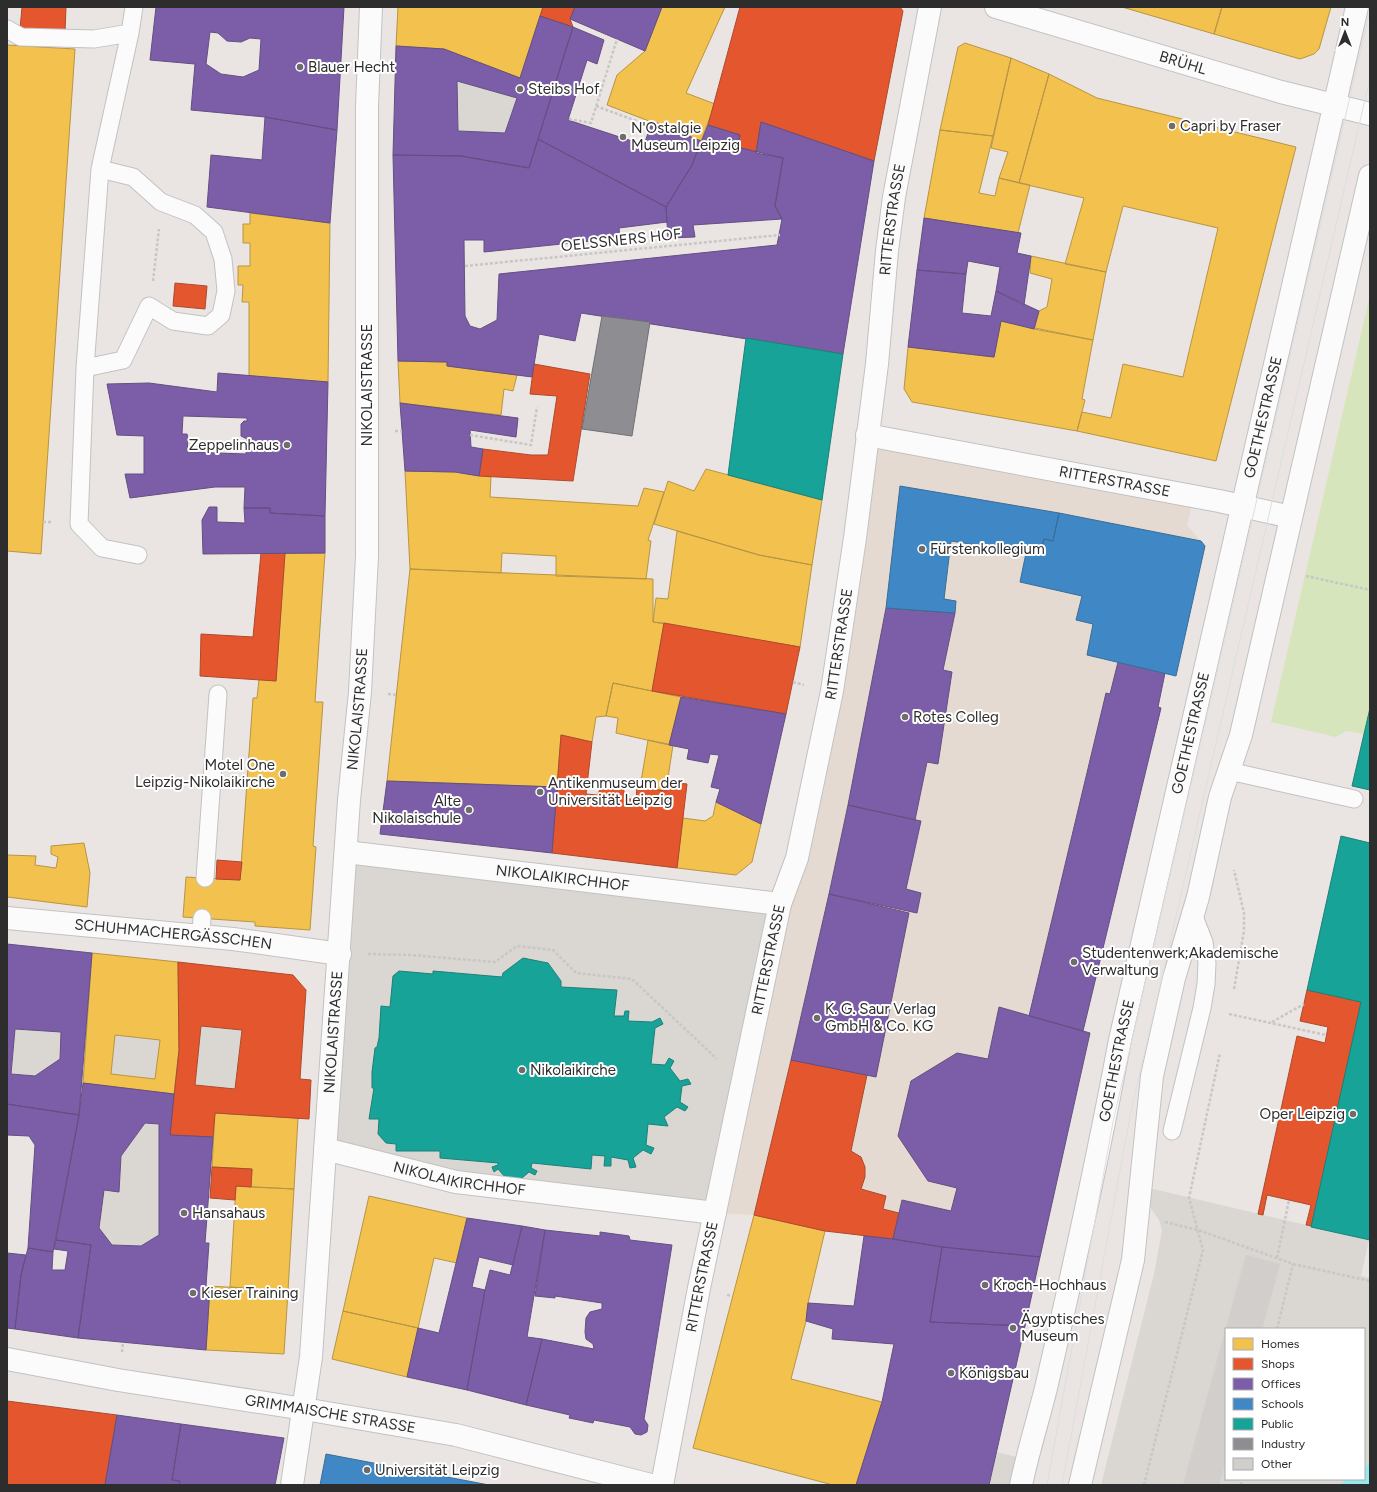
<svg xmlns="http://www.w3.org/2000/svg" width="1377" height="1492" font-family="Figtree,sans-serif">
<rect width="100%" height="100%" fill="#eae5e2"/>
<!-- education -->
<path fill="#e5dad1" d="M867 435 1194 496 1187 525 1205 546 1176 676 1165 674 1158 706 1161 708 1083 1031 1040 1257 825 1231 754 1215 715 1213 797 858Z"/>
<!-- green -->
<path fill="#d6e5bb" d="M1370 295V708L1364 734 1346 731 1336 737 1271 722Z"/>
<!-- plaza -->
<path fill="#dad6d2" d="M457 81 517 98 505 133 458 131Z
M346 852 780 904 715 1213 456 1182 325 1149Z
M201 1026 242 1030 235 1089 195 1085Z
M15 1029 61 1032 60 1059 35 1076 11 1074Z
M115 1035 160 1040 155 1079 111 1074Z
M145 1123 159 1124V1235L141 1246 112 1245 99 1228 104 1190 119 1191 121 1156Z
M1149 1188 1369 1240 1361 1276 1370 1278V1463L1364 1466V1329H1226V1479H1345L1341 1485H1101L1154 1274 1162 1230 1159 1220 1148 1204Z
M996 1452 1017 1457 1011 1485H989Z"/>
<!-- water -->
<path fill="#95e9ec" d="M1370 1463V1485H1341L1345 1479H1364V1466Z"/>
<!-- homes -->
<path fill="#f2c14e" stroke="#b79544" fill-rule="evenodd" d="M398 7H543L520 78 444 49 396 46Z
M662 7H725L686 93 715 104 701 141 607 105 617 75 645 51Z
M1122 7H1222L1214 34Z
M1222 7H1331L1319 49 1314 54 1300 59 1214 34Z
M965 43 1011 58 993 136 940 130 958 47Z
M7 45 75 49 41 554 7 551Z
M1011 58 1049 74 1019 183 999 178 1008 152 991 148Z
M1049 74 1097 98 1296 147 1216 461 1077 431 1082 412 1111 418 1123 364 1183 377 1218 228 1123 206 1106 272 1065 264 1084 198 1019 183Z
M940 130 993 136 979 193 995 196 999 178 1030 185 1018 233 924 218Z
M250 213 330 223 328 382 249 376V302H242L243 285H238V266H250V243H243V224H250Z
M1031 256 1106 272 1093 340 1034 329 1039 311 1047 307 1052 279 1030 273Z
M1001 321 1093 340 1082 399 1085 400 1077 431 912 402 904 389 908 347 994 357Z
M398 361 447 362V366L517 375 513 391 504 389 501 415 400 403Z
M706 469 822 500 812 565 759 555 654 524 668 481 694 491Z
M405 471 455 472 491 477 490 497 638 506 644 488 664 492 648 540 651 541 646 579 556 576V556L502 553 501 573 410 569Z
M677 531 759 555 812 565 800 647 653 622 656 598 668 599Z
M285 553H325L315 702H323L313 846 316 847 310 930 255 926V922L183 917 186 877 240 880 253 698H257L259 679 276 681Z
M410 569 653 579V622L664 623 652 691 613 683 606 716 596 717 592 742 561 735 557 787 387 781Z
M613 683 681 697 669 745 616 733 618 718 606 716Z
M648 740 673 745 666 791 640 787Z
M716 802 761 824 752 862 736 875 677 868 683 818 705 821 713 816Z
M84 843 90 873 87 907 7 897V855L36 856 35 865 56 868 58 857 51 854V846Z
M92 953 178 962 179 1050 174 1094 83 1083ZM115 1035 160 1040 155 1079 111 1074Z
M215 1113 298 1118 294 1189 251 1187 252 1169 212 1167Z
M236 1186 294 1189 288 1291 230 1287Z
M369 1196 467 1218 457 1263 434 1258 418 1328 343 1311Z
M754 1215 825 1231 808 1303 806 1321 791 1379 882 1402 856 1485H833L693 1448Z
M210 1286 288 1291 284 1354 206 1350Z
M343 1311 418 1328 407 1377 332 1359Z"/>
<!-- shops -->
<path fill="#e4572e" stroke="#ad4a2e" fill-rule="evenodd" d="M22 7H66L65 32 20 29Z
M543 7H575L570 19 573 27 540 16Z
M740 7H900L903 11 874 161 761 122 756 153 737 147 740 135 708 125Z
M175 283 207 286 205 309 173 306Z
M534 364 590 374 573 481 479 476 483 449 531 455H548L557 396 530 394Z
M261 553H285L276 681 200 676 201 634 253 637Z
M664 623 800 647 786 714 652 691Z
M561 735 592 742 586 794 597 795 605 781 620 782 624 791V798L636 800 637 787 666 791 667 784 671 782 687 784 677 868 552 853Z
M217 860 242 862 240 880 216 879Z
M178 962 293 975 306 990 300 1079 311 1080 309 1119 215 1113 213 1137 170 1135 179 1050ZM201 1026 242 1030 235 1089 195 1085Z
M1307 990 1361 1002 1312 1226 1306 1225 1311 1205 1267 1195 1263 1215 1258 1214 1297 1036 1325 1043 1328 1027 1300 1021Z
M791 1060 867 1075 851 1151 861 1157 865 1167V1177L861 1189 886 1196 883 1209 899 1213 893 1239 825 1231 754 1215Z
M212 1167 252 1169 251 1187 236 1186 235 1200 210 1198Z
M7 1401 117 1415 105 1485H7Z"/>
<!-- offices -->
<path fill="#7b5ea7" stroke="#644f82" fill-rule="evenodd" d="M156 7H344L337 130 265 117 191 110 195 64 150 60ZM210 32 218 33 227 41 241 42 250 38 261 39 259 70 243 77 221 74 206 64Z
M575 7H662L645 51 570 19Z
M540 16 573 27 529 168 461 156 393 155 396 46 444 49 520 78ZM457 81 517 98 505 133 458 131Z
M573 27 604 40 597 64 587 60 568 120 644 145 652 121 701 141 692 165 666 207 538 139Z
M265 117 337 130 330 223 207 207 211 155 262 160Z
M761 122 874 161 843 354 581 313 575 341 539 334 532 377 447 366V362L398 361 393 155 461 156 529 168 538 139 666 207 667 222 619 228 620 238 484 252V240H464L465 316 470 326 480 329 497 320 499 274 777 245 782 219 775 206 783 158 756 153Z
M708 125 740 135 737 147 783 158 775 206 782 219 693 225 695 237 668 238 666 207 692 165Z
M924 218 1021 233 1017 253 1031 256 1024 305 996 291 1000 267 968 261 966 274 917 270Z
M917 270 966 274 962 313 991 316 996 291 1039 311 1034 329 1001 321 994 357 908 347Z
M218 373 328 382 325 516 270 513V508H244L245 487H215L130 498 125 474H144V436L117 435 107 384 149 383 217 392ZM183 416 247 418V421H244L241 424V436L247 439 246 454 187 452 188 438 187 434H182Z
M400 403 518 418 516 437 470 430 471 447 483 449 479 476 455 472 405 471Z
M209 507H217V522L245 523 244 508H270V513L325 516V553L203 554 202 520Z
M886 608 955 613 943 670 952 672 938 764 927 762 915 820 848 805Z
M1118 662 1165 673 1158 707 1161 708 1083 1031 1029 1016 1106 693 1110 694Z
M681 697 786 714 761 824 716 802 720 789 711 787 719 755 710 754 708 763 687 759 689 749 669 745Z
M387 781 557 787 552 853 380 834Z
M848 805 921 821 906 889 921 893 917 913 829 894Z
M829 894 909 913 876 1077 791 1060Z
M7 944 92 953 79 1115 7 1104ZM15 1029 61 1032 60 1059 35 1076 11 1074Z
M999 1007 1090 1033 1040 1257 942 1247 893 1239 902 1200 951 1211 957 1188 928 1181 898 1136 911 1081 957 1053 988 1059Z
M83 1083 174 1094 170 1135 213 1137 205 1243H209L206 1286H210L206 1350 78 1338 91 1245 56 1240 79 1115ZM145 1123 159 1124V1235L141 1246 112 1245 99 1228 104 1190 119 1192 121 1156Z
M7 1104 79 1115 53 1252 28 1248 35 1145 29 1136 7 1135Z
M467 1218 522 1226 513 1265 479 1257 472 1287 485 1290 467 1390 407 1377 418 1328 439 1333Z
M522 1226 545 1230 527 1337 542 1339 526 1405 467 1390 485 1290 490 1270 510 1275Z
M545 1230 600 1236V1232L629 1236 630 1240 672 1245 644 1419 648 1425 647 1432 641 1435 635 1434 630 1427 594 1420 593 1423 579 1420 569 1418 570 1415 526 1405 542 1339 594 1349 593 1344 586 1339 585 1332 586 1318 590 1312 602 1309V1303L555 1296V1298L535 1296Z
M864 1236 893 1239 942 1247 930 1322 1025 1326 989 1485H856L882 1402 894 1344 832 1339 833 1329 806 1321 808 1303 854 1306Z
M56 1240 91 1245 78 1338 15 1329 21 1275 28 1248 53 1252 52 1270H65L68 1251 54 1249Z
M942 1247 1040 1257 1025 1326 930 1322Z
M7 1253 26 1255 21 1275 15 1329 7 1328Z
M117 1415 181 1424 172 1480 180 1481 179 1485H105Z
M181 1424 284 1438 275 1485H179L180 1481 172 1480Z"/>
<!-- schools -->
<path fill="#3f88c5" stroke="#3a6d97" d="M900 486 1059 513 1053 541 1044 539 1040 555 951 541 944 599 956 601 955 613 886 608Z
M1059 513 1201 541 1205 546 1176 676 1087 655 1093 624 1076 620 1082 596 1020 582 1026 553 1040 555 1044 539 1053 541Z
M326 1454 389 1466 489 1485H320Z"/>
<!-- public -->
<path fill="#17a398" stroke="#1e8078" d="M746 338 843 354 822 500 728 475Z
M1370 708V790L1352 786Z
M1341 836 1370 843V1240L1311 1227 1361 1002 1307 990Z
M523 958 548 963 561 981V987L617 990 614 1016H624L625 1011H629L628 1021 652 1022 660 1018 663 1024 655 1028 651 1064 665 1065 669 1058 674 1061 670 1068 680 1081 688 1079 691 1084 682 1086 680 1102 688 1107 685 1111 677 1107 664 1117 668 1126 648 1124 646 1145 654 1148 651 1154 643 1150 633 1158 636 1167 630 1168 628 1160 611 1157V1166H604L605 1156 592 1155 591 1169 532 1163 531 1168 537 1171 535 1175 529 1172 522 1178 524 1184 505 1177 498 1169 494 1172 492 1167 498 1165V1163L440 1158V1151H396V1144L386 1143 378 1134 379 1119H369L374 1088H372V1072L375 1048 377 1047 379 1038 381 1006 390 1007 393 976 399 971 433 974V971L502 977 503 973Z"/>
<!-- industry -->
<path fill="#8d8d92" stroke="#707074" d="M602 316 650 322 632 436 582 429Z"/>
<!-- building -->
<path fill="#d2cecb" stroke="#d5d1ce" d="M1246 1255 1280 1264 1262 1329H1226V1459L1219 1485H1183Z"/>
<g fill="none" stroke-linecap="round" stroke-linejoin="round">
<!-- lane casing -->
<g stroke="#c2c2c2" stroke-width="19">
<path id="lane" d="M134 7 130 33 100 169 85 368 79 524 102 548 138 555
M7 29 21 37 94 39 130 33
M85 368 123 360 149 306 173 321 208 326 221 315 226 291 223 259 214 232 195 215 161 202 133 177 100 169
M1229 771 1354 799
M205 878 218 694
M201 935 202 918
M1172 1131 1202 1008 1206 984 1207 963 1204 942 1193 914"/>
</g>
<!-- street casing -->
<g stroke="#c2c2c2" stroke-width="24">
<g id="street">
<path id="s1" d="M996 7 1281 92 1370 114"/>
<path id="s2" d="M867 435 1219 501 1291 517"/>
<path id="s3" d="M346 852 780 904"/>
<path id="s4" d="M7 918 233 939 340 954"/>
<path id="s5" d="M325 1149 456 1182 715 1213"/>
<path id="s6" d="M7 1359 118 1380 304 1409 456 1435 651 1485"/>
<path id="s7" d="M292 1485 311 1357 349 800 360 692 367 556V106L371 7"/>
<path id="s8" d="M662 1485 699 1288 780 904 797 858 832 691 855 538 877 364 887 251 894 197 930 7"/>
<path id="s9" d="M1021 1485C1028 1452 1038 1420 1046 1388 1073 1272 1098 1157 1120 1040L1357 7"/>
<path d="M1080 1485 1133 1260 1152 1076 1174 978 1198 897 1220 797 1241 735 1370 176"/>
</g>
</g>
<!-- path -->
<path stroke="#c7c7c6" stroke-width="2.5" stroke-dasharray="3 2" stroke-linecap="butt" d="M596 106 650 126
M569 119 591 123 617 39
M465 266 780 235
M153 281 159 229
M395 431H402
M470 435 531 445 537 407
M43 522H52
M1306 576 1370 590
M793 682 804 685
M388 694 397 695
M368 954 411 955 495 962 517 946 553 950 576 973 632 979 717 1059
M1234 989 1244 931V913L1234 870
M1229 1014 1326 1035
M1272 1022 1304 1004
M1165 1222 1198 1230 1293 1264 1370 1281
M1277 1258 1289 1200
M727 1295 732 1296
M1277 1329 1293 1264
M122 1352 123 1342
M1144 1485 1203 1250 1189 1198 1220 1053
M1241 1485 1242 1479"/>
<!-- lane -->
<use href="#lane" stroke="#fcfbfb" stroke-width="17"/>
<!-- street -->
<use href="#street" stroke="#fcfbfb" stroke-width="22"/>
<!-- tram -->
<path stroke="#dededf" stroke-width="1" d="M1047 1485 1113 1122 1370 10
M1062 1485 1131 1111 1370 78"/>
</g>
<!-- markers -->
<g fill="#6f6d6c" stroke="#fff" stroke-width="1.5">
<circle cx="300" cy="67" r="4"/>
<circle cx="520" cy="89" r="4"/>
<circle cx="1172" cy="126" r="4"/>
<circle cx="623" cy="137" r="4"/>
<circle cx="287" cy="445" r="4"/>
<circle cx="922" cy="549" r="4"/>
<circle cx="905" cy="717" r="4"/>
<circle cx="283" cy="774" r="4"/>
<circle cx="540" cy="792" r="4"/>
<circle cx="469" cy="810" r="4"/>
<circle cx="1074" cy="962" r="4"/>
<circle cx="817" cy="1018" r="4"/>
<circle cx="522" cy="1070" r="4"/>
<circle cx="1353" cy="1114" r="4"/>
<circle cx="184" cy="1213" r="4"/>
<circle cx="985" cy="1285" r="4"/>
<circle cx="193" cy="1293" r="4"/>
<circle cx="1013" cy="1328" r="4"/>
<circle cx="951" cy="1373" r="4"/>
<circle cx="367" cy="1470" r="4"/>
</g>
<g text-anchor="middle" stroke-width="4" stroke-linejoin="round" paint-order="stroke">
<!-- street labels -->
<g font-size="15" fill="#2d2d2d" stroke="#fff">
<text dy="5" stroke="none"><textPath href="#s1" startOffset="195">BRÜHL</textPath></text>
<text dy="5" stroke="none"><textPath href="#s8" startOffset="1288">RITTERSTRASSE</textPath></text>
<text transform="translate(621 240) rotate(-6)" y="5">OELSSNERS HOF</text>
<text transform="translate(367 385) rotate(-90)" y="5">NIKOLAISTRASSE</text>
<text dy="5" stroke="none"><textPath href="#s9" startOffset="1095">GOETHESTRASSE</textPath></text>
<text dy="5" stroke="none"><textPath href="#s2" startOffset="252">RITTERSTRASSE</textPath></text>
<text dy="5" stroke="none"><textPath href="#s8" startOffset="860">RITTERSTRASSE</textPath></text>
<text dy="5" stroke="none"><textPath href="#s7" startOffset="779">NIKOLAISTRASSE</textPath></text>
<text dy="5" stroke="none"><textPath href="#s9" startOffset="771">GOETHESTRASSE</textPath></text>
<text dy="5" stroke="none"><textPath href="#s3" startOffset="218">NIKOLAIKIRCHHOF</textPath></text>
<text dy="5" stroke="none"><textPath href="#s4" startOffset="167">SCHUHMACHERGÄSSCHEN</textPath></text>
<text dy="5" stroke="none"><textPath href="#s8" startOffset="536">RITTERSTRASSE</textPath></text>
<text dy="5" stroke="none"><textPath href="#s7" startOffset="455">NIKOLAISTRASSE</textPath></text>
<text dy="5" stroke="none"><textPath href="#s9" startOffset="435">GOETHESTRASSE</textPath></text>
<text dy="5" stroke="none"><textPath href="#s5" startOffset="138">NIKOLAIKIRCHHOF</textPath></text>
<text dy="5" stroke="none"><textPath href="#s8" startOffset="212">RITTERSTRASSE</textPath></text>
<text dy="5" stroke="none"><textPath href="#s6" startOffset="328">GRIMMAISCHE STRASSE</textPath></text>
</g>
<!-- poi labels -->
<g font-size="15" fill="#2d2d2d" stroke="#fff" text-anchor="start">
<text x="308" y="72">Blauer Hecht</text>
<text x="528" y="94">Steibs Hof</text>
<text x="1180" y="131">Capri by Fraser</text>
<text x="631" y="133">N'Ostalgie<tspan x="631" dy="17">Museum Leipzig</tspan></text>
<text x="279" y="450" text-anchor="end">Zeppelinhaus</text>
<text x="930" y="554">Fürstenkollegium</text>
<text x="913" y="722">Rotes Colleg</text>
<text x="275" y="770" text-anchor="end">Motel One<tspan x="275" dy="17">Leipzig-Nikolaikirche</tspan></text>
<text x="548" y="788">Antikenmuseum der<tspan x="548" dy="17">Universität Leipzig</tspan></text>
<text x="461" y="806" text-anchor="end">Alte<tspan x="461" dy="17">Nikolaischule</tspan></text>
<text x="1082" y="958">Studentenwerk;Akademische<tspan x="1082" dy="17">Verwaltung</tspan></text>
<text x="825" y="1014">K. G. Saur Verlag<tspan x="825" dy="17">GmbH &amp; Co. KG</tspan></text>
<text x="530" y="1075">Nikolaikirche</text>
<text x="1345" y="1119" text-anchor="end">Oper Leipzig</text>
<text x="192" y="1218">Hansahaus</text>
<text x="993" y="1290">Kroch-Hochhaus</text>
<text x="201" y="1298">Kieser Training</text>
<text x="1021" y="1324">Ägyptisches<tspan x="1021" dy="17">Museum</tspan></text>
<text x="959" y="1378">Königsbau</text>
<text x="375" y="1475">Universität Leipzig</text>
</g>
</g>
<!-- border -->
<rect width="1377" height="1492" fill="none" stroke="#2d2d2d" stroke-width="16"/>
<!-- legend -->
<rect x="1225" y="1328" width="140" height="152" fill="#ffffff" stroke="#ababab"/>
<rect x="1233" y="1338" width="20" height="12" fill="#f2c14e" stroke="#ababab"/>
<text x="1261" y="1348" font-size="12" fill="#2d2d2d">Homes</text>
<rect x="1233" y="1358" width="20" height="12" fill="#e4572e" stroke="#ababab"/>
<text x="1261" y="1368" font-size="12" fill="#2d2d2d">Shops</text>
<rect x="1233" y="1378" width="20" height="12" fill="#7b5ea7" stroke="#ababab"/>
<text x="1261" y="1388" font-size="12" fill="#2d2d2d">Offices</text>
<rect x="1233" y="1398" width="20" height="12" fill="#3f88c5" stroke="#ababab"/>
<text x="1261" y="1408" font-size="12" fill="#2d2d2d">Schools</text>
<rect x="1233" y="1418" width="20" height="12" fill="#17a398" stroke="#ababab"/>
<text x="1261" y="1428" font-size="12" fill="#2d2d2d">Public</text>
<rect x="1233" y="1438" width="20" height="12" fill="#8d8d92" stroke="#ababab"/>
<text x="1261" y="1448" font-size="12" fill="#2d2d2d">Industry</text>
<rect x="1233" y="1458" width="20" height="12" fill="#d2cecb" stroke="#ababab"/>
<text x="1261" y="1468" font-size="12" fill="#2d2d2d">Other</text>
<!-- north arrow -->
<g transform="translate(1345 32)" stroke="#ffffff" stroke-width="3" paint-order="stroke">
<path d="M0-3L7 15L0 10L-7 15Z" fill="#2d2d2d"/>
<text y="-6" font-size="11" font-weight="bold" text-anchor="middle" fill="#2d2d2d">N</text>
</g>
</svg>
